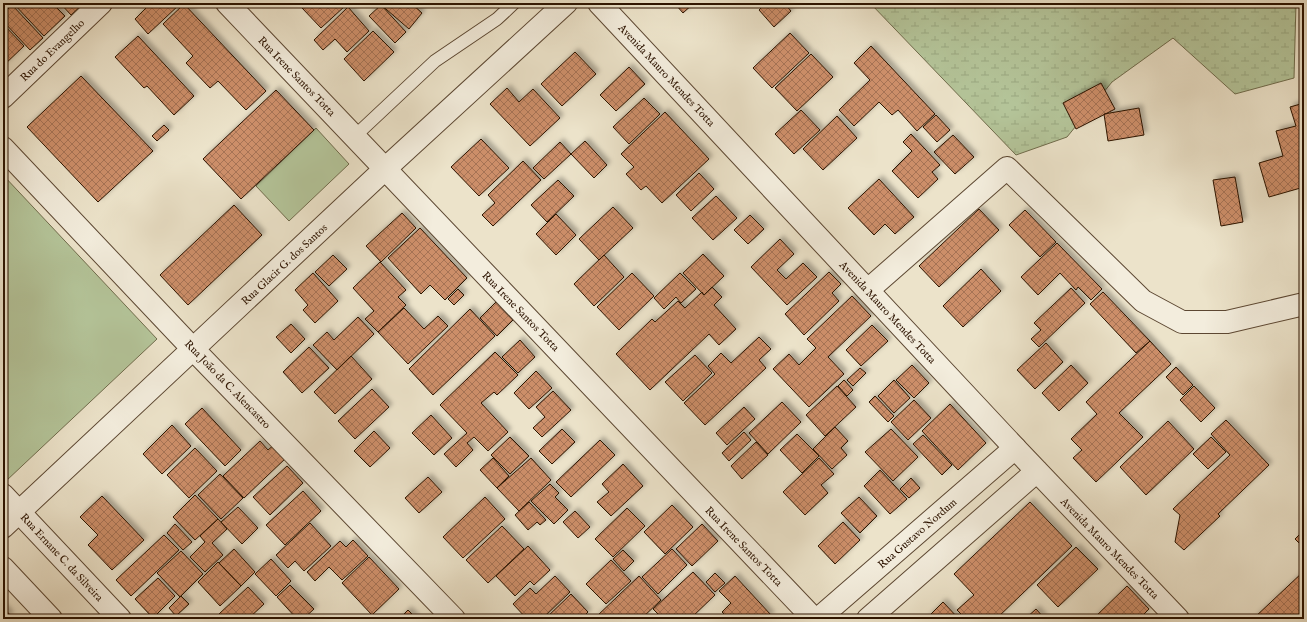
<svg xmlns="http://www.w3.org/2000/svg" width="1307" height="622" font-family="'IM FELL English',serif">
<defs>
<pattern id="wetland-marsh" width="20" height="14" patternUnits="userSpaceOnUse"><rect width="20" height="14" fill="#b4c499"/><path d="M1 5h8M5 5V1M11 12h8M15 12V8" fill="none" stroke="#9ba882"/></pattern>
<pattern id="building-cross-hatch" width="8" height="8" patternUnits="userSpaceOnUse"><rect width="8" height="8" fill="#cc8e69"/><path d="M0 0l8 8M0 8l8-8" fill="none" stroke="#a67354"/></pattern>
<filter id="shadow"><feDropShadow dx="3.5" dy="-3.5" stdDeviation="2" flood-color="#0004"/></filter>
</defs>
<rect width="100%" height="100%" fill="#ece3ca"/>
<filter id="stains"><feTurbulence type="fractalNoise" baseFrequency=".005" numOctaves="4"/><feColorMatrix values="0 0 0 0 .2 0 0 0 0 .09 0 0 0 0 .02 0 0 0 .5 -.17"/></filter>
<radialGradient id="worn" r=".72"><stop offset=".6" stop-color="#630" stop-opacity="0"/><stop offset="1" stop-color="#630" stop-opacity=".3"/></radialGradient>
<!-- green -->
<path fill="#b4c499" stroke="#706c4c" d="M316 128 349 164 289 221 256 186Z
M3 175 157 339 6 481 3 477Z"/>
<!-- wetland -->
<path fill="url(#wetland-marsh)" stroke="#706c4c" d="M870 3H1296L1294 78 1235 94 1173 38 1112 82 1067 137 1016 155Z"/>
<!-- building -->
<path fill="url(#building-cross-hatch)" stroke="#2c1300" filter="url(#shadow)" d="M13 3H52L65 16 44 36Z
M60 3H84L71 15Z
M151 3 180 4 148 34 135 19Z
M307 3H343L345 6 321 28 302 8Z
M379 3H411L422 13 409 29Z
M678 3H694L683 13 676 5Z
M766 3H784L791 11 774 27 759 10Z
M184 4 266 91 246 110 218 81 210 88 186 63 193 56 163 24Z
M12 5 43 38 30 50 3 21V14Z
M381 5 406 32 395 43 369 16Z
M348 7 369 31 347 52 335 39 323 50 314 40Z
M3 24 24 46 3 66Z
M373 31 394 52 364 81 344 59Z
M790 33 809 53 772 88 753 68Z
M138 36 194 96 174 115 147 86 144 88 115 57Z
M871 46 935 114 917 131 898 110 892 115 879 102 854 126 839 110 870 80 854 63Z
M575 52 596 74 562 106 541 84Z
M811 54 833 77 797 111 775 88Z
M629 67 645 84 616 111 600 95Z
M81 76 153 151 98 202 27 127Z
M1101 83 1115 109 1076 129 1063 103Z
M507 88 519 102 533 89 560 118 530 146 490 104Z
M276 90 314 130 241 199 203 159Z
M644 98 660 114 629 144 613 127Z
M1304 103V187L1269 197 1259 163 1283 156 1276 131 1296 126 1290 107Z
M1139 108 1144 135 1108 141 1104 114Z
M801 110 820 130 794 154 775 134Z
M665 112 709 159 662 203 646 186 641 190 626 174 634 167 621 154Z
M936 115 950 130 937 142 923 127Z
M837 116 857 138 823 170 803 149Z
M164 125 169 130 157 141 152 136Z
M911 134 940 165 932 172 938 179 918 198 892 171 912 151 903 142Z
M953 135 974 157 955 174 934 152Z
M481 139 509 168 479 196 451 167Z
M585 141 607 165 594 178 571 154Z
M560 142 571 154 544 179 533 168Z
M523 161 541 180 493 226 482 215 495 203 488 195Z
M699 173 714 189 691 211 676 195Z
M1235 177 1243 222 1221 226 1213 180Z
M879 179 914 217 895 234 885 224 874 235 848 208Z
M558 180 574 196 547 222 531 205Z
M716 196 737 218 713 240 692 218Z
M234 205 262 235 188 305 160 275Z
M613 207 633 228 599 260 579 239Z
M979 209 999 230 939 287 919 266Z
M1025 210 1056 242 1040 257 1009 225Z
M402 213 416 228 381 262 366 246Z
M556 214 576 235 556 255 536 234Z
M750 215 764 229 748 244 734 230Z
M420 228 467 278 445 300 430 285 421 294 388 258Z
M780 239 794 254 777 270 786 279 803 263 817 277 787 305 751 267Z
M1057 243 1102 289 1091 300 1078 287 1076 290 1060 273 1038 295 1021 277Z
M703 254 724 276 704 295 683 273Z
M333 255 347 269 329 286 315 272Z
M604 255 624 277 594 306 574 284Z
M380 262 406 290 398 297 406 305 378 332 365 319 374 311 353 288Z
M981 269 1001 291 963 327 943 306Z
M829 272 841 284 832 293 839 301 804 335 785 314Z
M313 273 338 301 315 323 303 310 308 305 295 290Z
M632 273 654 296 619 330 597 307Z
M680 273 696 289 681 303 676 297 664 309 654 298Z
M712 287 722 297 714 305 736 329 719 345 709 334 650 390 616 354 652 319 655 322 678 301 685 308 702 292 704 295Z
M1071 288 1085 303 1039 347 1031 339 1041 330 1034 323Z
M458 289 464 295 454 305 448 299Z
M1103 292 1150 341 1136 353 1090 304Z
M852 296 871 316 828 357 844 374 809 407 773 369 789 354 799 365 816 348 807 339Z
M496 302 513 320 497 336 480 318Z
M404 308 424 329 438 316 448 326 408 364 378 332Z
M470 309 495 336 433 395 409 369Z
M358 317 374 334 337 370 313 345 327 332 334 340Z
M291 324 305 339 291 353 276 337Z
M872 325 888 341 861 366 846 350Z
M759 337 771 349 759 360 766 368 705 425 684 403 715 374 708 366 721 353 731 363Z
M520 340 535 357 518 373 502 357Z
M1150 341 1171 364 1119 413 1143 437 1096 482 1073 458 1082 450 1071 439 1097 414 1086 402Z
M1046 343 1063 362 1035 389 1017 370Z
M309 347 329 368 302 393 283 372Z
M495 352 518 375 497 395 494 392 481 403 508 432 488 451 474 437 467 443 473 450 456 467 444 454 467 433 440 405Z
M695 355 712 373 683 401 665 382Z
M351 356 372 379 335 414 314 392Z
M912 365 929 383 914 398 896 380Z
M1071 365 1088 383 1059 411 1042 393Z
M1176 367 1193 385 1183 395 1166 377Z
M860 368 866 373 853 386 847 380Z
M536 371 552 388 529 409 514 393Z
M844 380 853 390 847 396 838 386Z
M894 380 910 398 894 413 878 396Z
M837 386 856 407 825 436 806 415Z
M1194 386 1215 408 1201 422 1180 400Z
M372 389 389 407 355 439 338 421Z
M553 391 571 410 542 437 533 428 545 417 536 407Z
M875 396 894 416 888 422 869 402Z
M914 400 931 418 908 440 891 422Z
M782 402 801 422 768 454 749 433Z
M950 404 986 443 958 470 922 431Z
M744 407 755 419 727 445 716 433Z
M202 408 241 450 225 466 185 424Z
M431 415 452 438 434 455 412 433Z
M1226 420 1269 465 1218 514 1220 516 1184 550 1175 542 1180 515 1173 509 1230 455 1211 434Z
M1168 421 1194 449 1146 495 1120 467Z
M172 425 191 446 162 474 143 454Z
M835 427 848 441 841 448 847 455 832 469 813 449Z
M562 429 575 442 552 464 539 451Z
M891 429 918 457 893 481 865 452Z
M374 431 390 448 370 467 354 451Z
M744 432 751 440 729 461 722 453Z
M797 434 819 456 802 473 780 450Z
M923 435 952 465 942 475 913 444Z
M510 437 529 456 510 474 491 455Z
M1211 437 1226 452 1208 469 1193 454Z
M600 440 615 455 571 497 556 482Z
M260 441 268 450 275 444 287 457 244 498 223 476Z
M756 442 768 455 742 479 731 466Z
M195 448 217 471 189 498 167 475Z
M493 458 509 476 497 488 480 470Z
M531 458 551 480 519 511 497 488Z
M819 458 834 474 821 485 828 493 805 515 783 492Z
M623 464 643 486 611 516 597 502 609 492 602 484Z
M287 466 303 483 270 515 253 497Z
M880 470 907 499 890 514 864 486Z
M220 474 243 498 221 519 198 495Z
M428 477 442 492 419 513 405 498Z
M911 478 920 488 909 498 900 489Z
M550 484 559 493 555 497 568 510 554 524 531 501Z
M303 491 321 511 285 545 266 525Z
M195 495 218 519 195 540 173 517Z
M102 496 144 540 112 570 88 545 98 535 80 517Z
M485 497 505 519 463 558 443 537Z
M859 497 877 516 860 533 841 513Z
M529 502 546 520 540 525 537 522 528 530 515 515Z
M1030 502 1072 546 996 619H966L957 610 974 595 954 574Z
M672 505 693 527 665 554 644 532Z
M238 507 258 528 242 544 221 522Z
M627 508 645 526 613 557 595 539Z
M575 511 590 527 578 538 563 522Z
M218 519 227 529 212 543 223 555 205 572 190 557 205 542 200 536Z
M843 522 860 540 835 564 818 546Z
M310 523 331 546 304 571 295 561 288 568 276 555Z
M175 524 192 542 183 550 167 533Z
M702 524 718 541 692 566 676 549Z
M502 526 524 549 488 583 466 560Z
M1304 530V548L1295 539Z
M164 535 179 550 131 596 116 580Z
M353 540 368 556 342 580 329 567 315 581 307 572 340 541 346 547Z
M528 546 550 570 534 585 530 581 515 596 496 576Z
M1076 547 1098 569 1058 607 1037 585Z
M234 549 255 572 241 586 219 563Z
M672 549 687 565 658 594 642 577Z
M623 550 634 561 624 571 613 559Z
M181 551 203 574 180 597 157 573Z
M369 557 399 589 372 615 342 583Z
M271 559 291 581 276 596 255 574Z
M611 560 631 581 606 604 586 584Z
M218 562 241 586 220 606 198 582Z
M1304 571V619H1255L1254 618Z
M693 572 715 595 690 619H663L653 609Z
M715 573 725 583 715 592 706 582Z
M555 576 570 592 542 619H527L513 604 530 588 536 594Z
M639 576 661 600 641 619H598L596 617Z
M735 576 771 615 767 619H729L722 612 731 603 719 591Z
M158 578 175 596 153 618 135 599Z
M290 585 314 609 303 619H297L277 597Z
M1127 586 1149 609 1139 619H1093Z
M248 587 264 604 248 619H224L219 614Z
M571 594 588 612 581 619H545Z
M181 596 189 604 176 616 169 608Z
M943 602 959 619H926Z
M3 607 10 615 6 619H3Z
M1036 609 1044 618 1043 619H1025Z
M408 610 417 619H399Z"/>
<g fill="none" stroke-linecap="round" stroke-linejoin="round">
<!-- service casing -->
<g stroke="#5c4732" stroke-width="14">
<path id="service" d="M355 136 435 61 497 19 514 3"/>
</g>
<!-- minor casing -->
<g stroke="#5c4732" stroke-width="24">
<path id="minor" d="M227 3 814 619
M599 3 1015 448
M3 97 101 3
M3 148 193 349 454 619
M868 290 1007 168 1143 301 1182 322H1227L1304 304
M3 527 386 168 566 3"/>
</g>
<!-- tertiary casing -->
<g stroke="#5c4732" stroke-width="24">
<path id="tertiary" d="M3 495 120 619
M3 568 51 619
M818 619 1015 448 1178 619
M868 619 1037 471"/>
</g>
<!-- service -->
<use href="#service" stroke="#f3eddd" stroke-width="12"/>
<!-- minor -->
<use href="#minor" stroke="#f3eddd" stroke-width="22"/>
<!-- tertiary -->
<use href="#tertiary" stroke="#f3eddd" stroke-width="22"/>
</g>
<g text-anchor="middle" stroke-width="3.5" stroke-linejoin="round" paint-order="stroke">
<!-- street labels -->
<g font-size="11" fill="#2c1300" stroke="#f3eddd">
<text transform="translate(52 50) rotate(-44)" y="4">Rua do Evangelho</text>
<text transform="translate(667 75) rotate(47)" y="4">Avenida Mauro Mendes Totta</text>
<text transform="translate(297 76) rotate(46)" y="4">Rua Irene Santos Totta</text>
<text transform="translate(284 264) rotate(-43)" y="4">Rua Glacir G. dos Santos</text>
<text transform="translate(521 311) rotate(46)" y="4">Rua Irene Santos Totta</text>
<text transform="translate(888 312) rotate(47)" y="4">Avenida Mauro Mendes Totta</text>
<text transform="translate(228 384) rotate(46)" y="4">Rua João da C. Alencastro</text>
<text transform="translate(917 533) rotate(-41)" y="4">Rua Gustavo Nordum</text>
<text transform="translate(744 546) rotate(46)" y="4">Rua Irene Santos Totta</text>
<text transform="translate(1110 548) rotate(46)" y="4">Avenida Mauro Mendes Totta</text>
<text transform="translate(62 557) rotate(47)" y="4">Rua Ernane C. da Silveira</text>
</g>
</g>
<!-- margin -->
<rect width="1307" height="622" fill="none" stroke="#ece3ca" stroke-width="16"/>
<rect x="4" y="4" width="1299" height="614" fill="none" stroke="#2c1300" stroke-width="2"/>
<rect x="8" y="8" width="1291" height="606" fill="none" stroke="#2c1300"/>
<rect width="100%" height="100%" filter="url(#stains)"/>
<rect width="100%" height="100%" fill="url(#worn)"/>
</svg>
